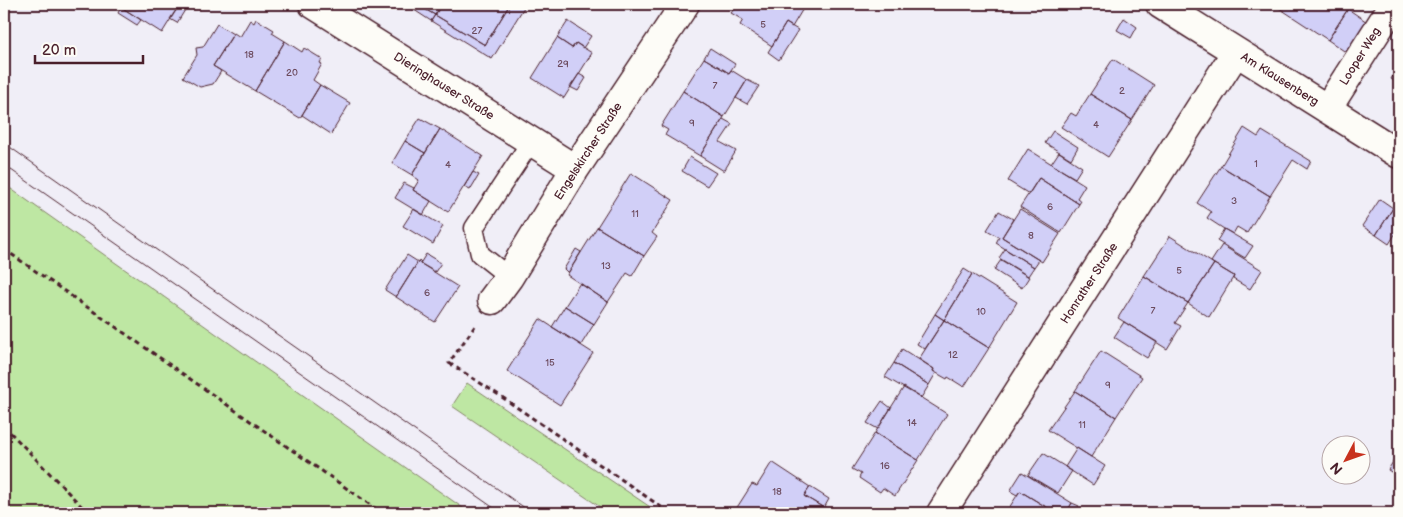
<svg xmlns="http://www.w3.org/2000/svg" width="1403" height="517" font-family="'Balsamiq Sans',sans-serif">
<rect width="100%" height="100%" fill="#f0eef7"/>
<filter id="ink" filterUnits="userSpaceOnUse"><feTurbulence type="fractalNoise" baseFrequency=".02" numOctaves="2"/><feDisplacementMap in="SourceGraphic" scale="10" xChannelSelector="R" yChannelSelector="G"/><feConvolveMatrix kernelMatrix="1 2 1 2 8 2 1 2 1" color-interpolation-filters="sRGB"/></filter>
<g filter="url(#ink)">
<!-- green -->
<path fill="#bee7a3" stroke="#848367" d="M4 184 470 513H4Z
M467 383 659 513H609L452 406Z"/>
<!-- building -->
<path fill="#d1cff7" stroke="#4a1f2b" d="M123 4H180L162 33 121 7Z
M180 4 188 5 177 23 170 19Z
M405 4H416L435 15 431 21Z
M416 4H442L435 15Z
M442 4H510L485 45 435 15Z
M510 4H526L492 59 431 21 435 15 485 45Z
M732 4H800L804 7 792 27 786 23 772 46 740 25 743 20 731 13 734 9 730 7Z
M1273 4H1351L1328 40Z
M121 7 141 20 137 25 118 13Z
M1348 9 1370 24 1350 55 1328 40Z
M1124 18 1137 27 1131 38 1117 30Z
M256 19 274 30 272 33 285 41 255 91 213 66 234 33 240 37 250 20 254 23Z
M568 21 591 36 583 48 576 43 572 48 557 38Z
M786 23 798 30 779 60 768 52Z
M217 24 233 34 213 66 221 71 220 73 213 84 200 87 183 77 197 55 196 48 203 47Z
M557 38 572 48 576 43 592 53 564 98 532 78Z
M285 41 302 52 304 48 322 59 320 63 322 64 313 80 320 85 300 118 255 91Z
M710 48 735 64 729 73 704 58Z
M704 58 729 73 731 70 747 80 724 117 683 91Z
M1113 59 1154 85 1132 120 1090 94Z
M1399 66V84L1391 79Z
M579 74 586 78 578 91 570 87Z
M747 80 759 86 747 104 736 98Z
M320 85 350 103 331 134 302 115Z
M683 91 724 117 700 156 665 135 668 130 661 126Z
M1090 94 1132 120 1108 157 1061 127 1071 113 1076 116Z
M420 118 440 129 425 153 405 141Z
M723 119 732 124 720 142 736 151 724 171 700 156Z
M1244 128 1258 137 1262 131 1311 161 1307 169 1293 160 1270 196 1221 166Z
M440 129 483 156 448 212 413 190 419 180 412 175Z
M1053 131 1078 147 1071 159 1045 143Z
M405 141 425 153 412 175 392 163Z
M1028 149 1085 185 1077 198 1081 201 1079 204 1039 178 1029 194 1008 181Z
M1059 152 1082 167 1075 178 1051 164Z
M690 157 716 173 707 186 682 171Z
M1221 166 1270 196 1247 233 1237 227 1233 234 1224 229 1207 218 1211 212 1197 203Z
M473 172 479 175 470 190 464 187Z
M631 173 673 200 652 233 657 237 644 256 597 227Z
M1039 178 1079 204 1061 233 1020 207Z
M404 183 414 188 413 190 431 201 423 215 395 198Z
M1380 199 1393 208 1376 235 1362 226Z
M1393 208 1399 212V228L1389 244 1376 235Z
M414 209 443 226 433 244 403 226Z
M1020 209 1060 234 1042 262 1002 237Z
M999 211 1013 219 1002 237 1039 260 1034 267 996 243 999 237 987 230Z
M597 227 644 256 632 276 627 273 608 302 567 275Z
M1224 229 1253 246 1245 258 1217 241Z
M1170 236 1214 264 1188 303 1144 276Z
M1222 245 1262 270 1250 289 1233 279 1234 276 1211 262Z
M576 249 581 252 568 273 564 269Z
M1005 249 1034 267 1028 276 999 258Z
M426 254 441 263 435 272 418 262 419 260 421 262Z
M407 255 418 262 396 297 385 290Z
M1001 260 1029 277 1022 288 994 270Z
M418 262 458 287 435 322 396 297Z
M1214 264 1234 276 1209 317 1188 303Z
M964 269 972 274 944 320 935 314Z
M972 274 1017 302 989 348 944 320Z
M1144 276 1188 303 1175 323 1181 326 1167 349 1118 318Z
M580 283 608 302 594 324 565 306Z
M565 306 594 324 581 345 552 327Z
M935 314 944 320 925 349 917 344Z
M540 319 593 353 560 405 507 371Z
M944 320 989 348 964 387 948 377 947 379 933 371 934 369 919 359Z
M1124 322 1157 342 1147 358 1114 337Z
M902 349 934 369 933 371 936 373 929 385 894 363Z
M1101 351 1142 377 1116 417 1075 391Z
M894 363 929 385 921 398 885 377Z
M904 387 947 414 918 460 875 433Z
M1075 391 1116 417 1091 457 1048 430Z
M882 401 891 408 878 429 867 423Z
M875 433 918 460 895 496 883 488 880 492 859 478 861 474 852 469Z
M1077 448 1105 466 1093 485 1065 467Z
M1399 452V477L1388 470Z
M1043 453 1072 471 1058 493 1028 475Z
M772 462 810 487 804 496 824 508 820 513H740L741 512 736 509 752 484 757 486Z
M1022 472 1072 503 1066 513H1056L1020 491 1017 495 1010 491Z
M810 487 829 499 824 508 804 496Z
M1020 491 1056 513H1011L1007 511Z
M1072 503 1079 506 1074 513H1066Z"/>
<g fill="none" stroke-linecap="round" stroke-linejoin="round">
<!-- lane casing -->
<g stroke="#4a1f2b" stroke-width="21">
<path id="lane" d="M509 277 480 254 474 228 532 140"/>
</g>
<!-- street casing -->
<g stroke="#4a1f2b" stroke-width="31">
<path id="street" d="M313 4 575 169
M1160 4 1399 154
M1327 109 1394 4
M492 300 509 277 575 169 685 4
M941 513 1236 52"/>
</g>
<!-- path -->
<path stroke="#4a1f2b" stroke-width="3" stroke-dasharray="5 4" stroke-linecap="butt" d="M4 249 382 513
M475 326 449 363 499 395 670 513
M4 426 88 513"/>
<!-- lane -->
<use href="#lane" stroke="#fdfcf7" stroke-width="18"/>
<!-- street -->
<use href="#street" stroke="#fdfcf7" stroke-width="28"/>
<!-- tram -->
<path stroke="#4a1f2b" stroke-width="1" d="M4 143 532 513
M4 165 501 513"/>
</g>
</g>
<g text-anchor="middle" stroke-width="4" stroke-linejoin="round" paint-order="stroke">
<!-- number labels -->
<g font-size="10" fill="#6c4b5e">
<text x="763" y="28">5</text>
<text x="477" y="34">27</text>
<text x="249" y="58">18</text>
<text x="563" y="67">29</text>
<text x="292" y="76">20</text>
<text x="715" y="89">7</text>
<text x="1122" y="94">2</text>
<text x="692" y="126">9</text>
<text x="1096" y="128">4</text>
<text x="1256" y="167">1</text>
<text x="448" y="168">4</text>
<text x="1234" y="204">3</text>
<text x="1050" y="210">6</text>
<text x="635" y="217">11</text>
<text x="1031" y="239">8</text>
<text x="606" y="269">13</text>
<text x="1179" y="274">5</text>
<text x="427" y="296">6</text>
<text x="1153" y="314">7</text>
<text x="981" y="315">10</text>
<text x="953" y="358">12</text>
<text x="550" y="366">15</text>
<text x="1108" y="388">9</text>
<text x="912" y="426">14</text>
<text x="1082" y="428">11</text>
<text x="885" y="469">16</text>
<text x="777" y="495">18</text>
</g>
<!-- street labels -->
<g font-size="12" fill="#4a1f2b" stroke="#fdfcf7">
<text transform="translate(1360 56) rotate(-58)" y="4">Looper Weg</text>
<text transform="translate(1280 79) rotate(32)" y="4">Am Klausenberg</text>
<text transform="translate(444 86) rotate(32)" y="4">Dieringhauser Straße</text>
<text transform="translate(588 151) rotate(-57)" y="4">Engelskircher Straße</text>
<text transform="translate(1089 283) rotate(-57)" y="4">Honrather Straße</text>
</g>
</g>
<!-- margin -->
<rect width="1403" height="517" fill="none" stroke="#fdfcf7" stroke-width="20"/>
<rect x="10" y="10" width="1383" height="497" fill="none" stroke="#4a1f2b" stroke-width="2" filter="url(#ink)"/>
<!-- north arrow -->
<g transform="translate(1346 460) rotate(229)"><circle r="24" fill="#fdfcf7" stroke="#b5a4a5"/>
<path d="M0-4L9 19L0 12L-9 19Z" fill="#c8321e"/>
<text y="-8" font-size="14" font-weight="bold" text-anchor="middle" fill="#4a1f2b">N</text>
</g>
<!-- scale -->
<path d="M35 55v8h108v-8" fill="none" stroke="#4a1f2b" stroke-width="2.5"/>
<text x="42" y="55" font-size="15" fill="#4a1f2b" stroke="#fdfcf7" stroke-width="4" paint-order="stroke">20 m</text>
</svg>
